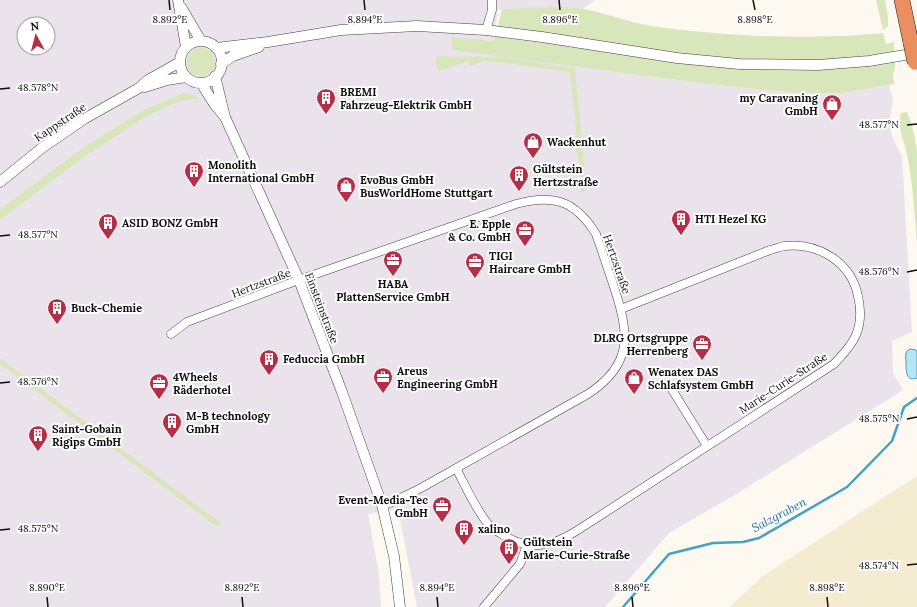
<svg xmlns="http://www.w3.org/2000/svg" width="917" height="607" font-family="Lora,serif">
<rect width="100%" height="100%" fill="#fef9f0"/>
<!-- industrial -->
<path fill="#eae3ec" fill-rule="evenodd" d="M0 0H595L583 9 551 7 498 10 494 41 451 38 452 49 707 84 796 93H844L889 85 893 99 890 118 892 137 902 156 912 332 892 341 893 373 903 390 733 496 669 533 605 607H417L398 509 368 514 379 574 381 607H0ZM24 24H48V48H24Z"/>
<!-- farmland -->
<path fill="#f3ecd1" d="M917 476V607H729L764 575Z"/>
<!-- green -->
<path fill="#d7e7bb" d="M876 0H885L888 17V26L883 30Z
M551 7C561 7 573 7 584 9 609 14 633 24 658 27 732 37 810 40 883 33L886 44 894 42 895 68 893 76 894 84 844 93H796L707 84 452 50 451 37 494 41 502 9Z
M187 62a14 14 0 1 1 28 0a14 14 0 1 1-28 0Z
M438 56 507 58 575 68 584 164 585 192H581L580 163 573 141 577 140 570 72 507 63 484 61 470 66 468 61 439 71 435 60Z
M184 93 197 96V99L179 101 147 116 88 154 0 220V209L2 208 84 147 144 110Z
M907 112 912 125 917 150V242C914 211 913 177 905 146 902 136 897 123 901 113Z
M0 358 222 524 217 527 0 364Z"/>
<!-- water -->
<path fill="#b7e3f2" stroke="#43a1c5" d="M911 349 916 350 917 352V378C906 382 906 371 906 363 906 360 905 356 906 353 907 350 908 350 911 349Z"/>
<g fill="none" stroke-linecap="round" stroke-linejoin="round">
<!-- stream -->
<path stroke="#43a1c5" stroke-width="2.5" d="M623 607 669 554 713 543 743 542 759 538 847 487 892 441 904 407 917 398"/>
<!-- minor casing -->
<g stroke="#414141" stroke-width="9">
<path id="minor" d="M486 30 492 10V0
M171 334 187 322 293 282 516 204C553 194 575 200 596 234 602 251 608 269 614 287 629 333 634 364 588 394L421 488 390 503 382 505
M671 388 707 446
M456 468C466 487 475 508 488 524 493 529 498 532 503 535 530 552 553 546 578 530L834 364C842 355 851 347 856 335 861 323 861 309 858 296 851 262 818 242 784 246 780 247 774 249 770 250L621 309
M484 607 520 564 527 545"/>
</g>
<!-- tertiary casing -->
<g stroke="#414141" stroke-width="11">
<path id="tertiary" d="M178 0 186 47
M181 7 201 41
M180 62a21 21 0 1 1 42 0a21 21 0 1 1-42 0Z
M216 48 268 42 341 30 417 26 486 30 542 37 677 58 739 64 818 65 869 61 917 53
M221 64 233 56 259 47
M215 76 225 117 299 280 342 392 382 505 394 556 400 607
M201 83 215 105 225 117
M145 87 167 80 186 77
M0 182 43 147 84 119 139 88 148 80 180 62"/>
</g>
<!-- motorway casing -->
<g stroke="#1f1f1f" stroke-width="16">
<path id="motorway" d="M902 0 911 43"/>
</g>
<!-- minor -->
<use href="#minor" stroke="#fff" stroke-width="8"/>
<!-- tertiary -->
<use href="#tertiary" stroke="#fff" stroke-width="10"/>
<!-- motorway -->
<use href="#motorway" stroke="#eb8f61" stroke-width="15"/>
<!-- motorway-bridge casing -->
<g stroke="#1f1f1f" stroke-width="16" stroke-linecap="butt">
<path id="motorway-bridge" d="M911 43 915 62"/>
</g>
<!-- motorway-bridge -->
<use href="#motorway-bridge" stroke="#eb8f61" stroke-width="15"/>
</g>
<!-- ticks -->
<path fill="none" stroke="#0e0e0e" stroke-width="1.5" d="M169 0 170 10M364 0 365 10M559 0 560 10M753 0 755 10M0 89 10 88M907 125 917 124M0 236 10 235M907 272 917 270M0 383 10 382M907 419 917 417M0 530 10 529M907 565 917 564M47 597 48 607M242 597 243 607M437 597 438 607M632 597 633 607M827 597 828 607"/>
<!-- icons -->
<defs>
<g id="building-pin" transform="scale(1)"><path d="M0 17L-7.5 6A9.5 9.5 0 1 1 7.5 6Z" fill="#b52e45" stroke="#fff"/><path d="M-4-6H4V6H1V3H-1V6H-4ZM-2.5-4.3h1.7v1.8h-1.7ZM.8-4.3h1.7v1.8H.8ZM-2.5-1h1.7V.8h-1.7ZM.8-1h1.7V.8H.8Z" fill="#fff"/></g>
<g id="shop-pin" transform="scale(1)"><path d="M0 17L-7.5 6A9.5 9.5 0 1 1 7.5 6Z" fill="#b52e45" stroke="#fff"/><path d="M-5-2.5h2.3a2.7 3.5 0 0 1 5.4 0H5L5.5 6h-11ZM-1.5-2.5h3a1.5 2.3 0 0 0-3 0Z" fill="#fff"/></g>
<g id="office-pin" transform="scale(1)"><path d="M0 17L-7.5 6A9.5 9.5 0 1 1 7.5 6Z" fill="#b52e45" stroke="#fff"/><path d="M-6-3h4V-5.5h4V-3h4V5H-6ZM-1-4.5V-3h2v-1.5ZM-6 0V1H6V0Z" fill="#fff"/></g>
</defs>
<g fill-rule="evenodd">
<use href="#building-pin" x="326" y="98"/>
<use href="#shop-pin" x="832" y="104"/>
<use href="#shop-pin" x="533" y="142"/>
<use href="#building-pin" x="194" y="171"/>
<use href="#building-pin" x="519" y="175"/>
<use href="#shop-pin" x="346" y="186"/>
<use href="#building-pin" x="681" y="219"/>
<use href="#building-pin" x="108" y="223"/>
<use href="#office-pin" x="525" y="230"/>
<use href="#office-pin" x="393" y="260"/>
<use href="#office-pin" x="475" y="262"/>
<use href="#building-pin" x="57" y="308"/>
<use href="#office-pin" x="702" y="344"/>
<use href="#building-pin" x="269" y="359"/>
<use href="#office-pin" x="383" y="377"/>
<use href="#shop-pin" x="634" y="378"/>
<use href="#office-pin" x="159" y="383"/>
<use href="#building-pin" x="172" y="422"/>
<use href="#building-pin" x="38" y="435"/>
<use href="#office-pin" x="442" y="506"/>
<use href="#building-pin" x="464" y="529"/>
<use href="#building-pin" x="509" y="548"/>
</g>
<g text-anchor="middle" stroke-width="4" stroke-linejoin="round" paint-order="stroke">
<!-- poi labels -->
<g font-size="11" font-weight="bold" fill="#0e0e0e" stroke="#fff" text-anchor="start">
<text x="340" y="96">BREMI<tspan x="340" dy="13">Fahrzeug-Elektrik GmbH</tspan></text>
<text x="818" y="102" text-anchor="end">my Caravaning<tspan x="818" dy="13">GmbH</tspan></text>
<text x="547" y="146">Wackenhut</text>
<text x="208" y="169">Monolith<tspan x="208" dy="13">International GmbH</tspan></text>
<text x="533" y="173">Gültstein<tspan x="533" dy="13">Hertzstraße</tspan></text>
<text x="360" y="184">EvoBus GmbH<tspan x="360" dy="13">BusWorldHome Stuttgart</tspan></text>
<text x="695" y="223">HTI Hezel KG</text>
<text x="122" y="227">ASID BONZ GmbH</text>
<text x="511" y="228" text-anchor="end">E. Epple<tspan x="511" dy="13">&amp; Co. GmbH</tspan></text>
<text x="489" y="260">TIGI<tspan x="489" dy="13">Haircare GmbH</tspan></text>
<text x="393" y="288" text-anchor="middle">HABA<tspan x="393" dy="13">PlattenService GmbH</tspan></text>
<text x="71" y="312">Buck-Chemie</text>
<text x="688" y="342" text-anchor="end">DLRG Ortsgruppe<tspan x="688" dy="13">Herrenberg</tspan></text>
<text x="283" y="363">Feduccia GmbH</text>
<text x="397" y="375">Areus<tspan x="397" dy="13">Engineering GmbH</tspan></text>
<text x="648" y="376">Wenatex DAS<tspan x="648" dy="13">Schlafsystem GmbH</tspan></text>
<text x="173" y="381">4Wheels<tspan x="173" dy="13">Räderhotel</tspan></text>
<text x="186" y="420">M-B technology<tspan x="186" dy="13">GmbH</tspan></text>
<text x="52" y="433">Saint-Gobain<tspan x="52" dy="13">Rigips GmbH</tspan></text>
<text x="428" y="504" text-anchor="end">Event-Media-Tec<tspan x="428" dy="13">GmbH</tspan></text>
<text x="478" y="533">xalino</text>
<text x="523" y="546">Gültstein<tspan x="523" dy="13">Marie-Curie-Straße</tspan></text>
</g>
<!-- street labels -->
<g font-size="11" fill="#0e0e0e" stroke="#fff">
<text transform="translate(60 122) rotate(-34)" y="4">Kappstraße</text>
<text transform="translate(617 264) rotate(71)" y="4">Hertzstraße</text>
<text transform="translate(261 283) rotate(-21)" y="4">Hertzstraße</text>
<text transform="translate(322 308) rotate(69)" y="4">Einsteinstraße</text>
<text transform="translate(783 383) rotate(-33)" y="4">Marie-Curie-Straße</text>
</g>
<!-- water labels -->
<g font-size="12" font-style="italic" fill="#1f7298" stroke="#fff">
<text transform="translate(779 515) rotate(-28)" y="4">Salzgraben</text>
</g>
</g>
<g font-size="10" text-anchor="middle" fill="#0e0e0e" stroke="#fff" stroke-width="4" stroke-linejoin="round" paint-order="stroke">
<text x="170" y="23">8.892°E</text>
<text x="365" y="23">8.894°E</text>
<text x="560" y="23">8.896°E</text>
<text x="755" y="23">8.898°E</text>
<text x="38" y="91">48.578°N</text>
<text x="879" y="128">48.577°N</text>
<text x="38" y="238">48.577°N</text>
<text x="879" y="275">48.576°N</text>
<text x="38" y="385">48.576°N</text>
<text x="879" y="422">48.575°N</text>
<text x="38" y="532">48.575°N</text>
<text x="879" y="569">48.574°N</text>
<text x="47" y="591">8.890°E</text>
<text x="242" y="591">8.892°E</text>
<text x="437" y="591">8.894°E</text>
<text x="632" y="591">8.896°E</text>
<text x="827" y="591">8.898°E</text>
</g>
<!-- north arrow -->
<g transform="translate(36 36) rotate(353)"><circle r="19" fill="#ffffff" stroke="#9f9f9f"/>
<path d="M0-3L7 15L0 10L-7 15Z" fill="#b52e45"/>
<text y="-6" font-size="11" font-weight="bold" text-anchor="middle" fill="#0e0e0e">N</text>
</g>
</svg>
